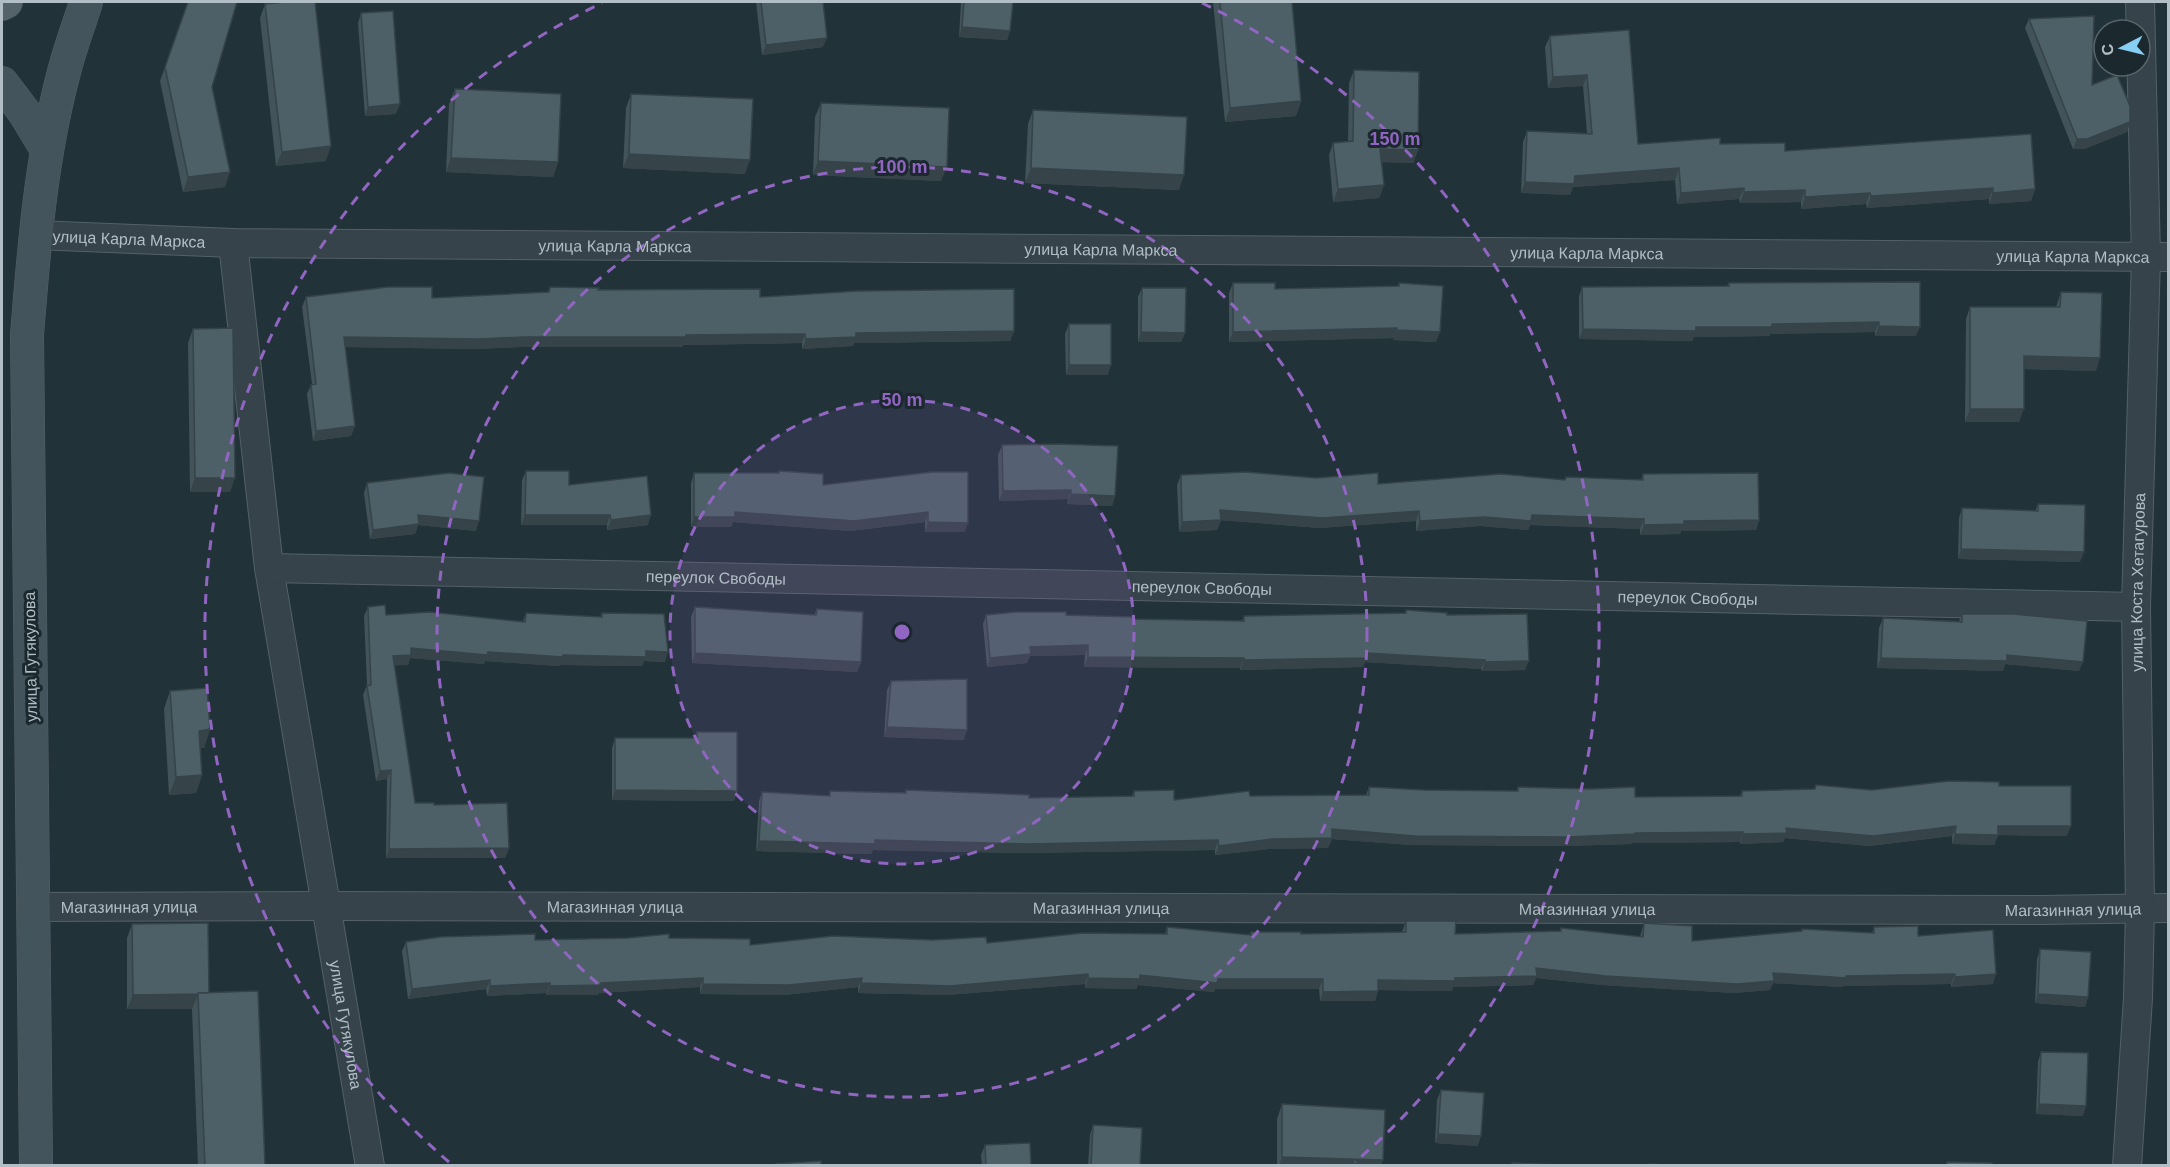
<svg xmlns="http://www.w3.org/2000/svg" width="2170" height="1167" font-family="Arial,sans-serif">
<rect width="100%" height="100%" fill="#223239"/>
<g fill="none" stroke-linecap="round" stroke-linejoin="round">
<!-- street casing -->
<g stroke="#546167" stroke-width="30">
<g id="street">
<path id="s1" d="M35 235 233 243 2168 257"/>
<path id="s2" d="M233 243 269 568 370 1166"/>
<path id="s3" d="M269 568 2136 607"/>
<path id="s4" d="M33 907 326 906 2043 910 2168 908"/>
<path id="s5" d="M2127 1166 2138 998 2140 908 2136 607 2146 257 2140 2"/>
</g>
</g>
<!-- secondary casing -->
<g stroke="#546167" stroke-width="34">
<path id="secondary" d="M2 83 24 112 47 150
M36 1166 27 335C34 246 41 158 64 72 70 48 79 25 86 2"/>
</g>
<!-- primary casing -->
<g stroke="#424f56" stroke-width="34">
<path id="primary" d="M2 4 6 2"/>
</g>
<!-- street -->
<use href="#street" stroke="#36434a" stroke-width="28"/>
<!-- secondary -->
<use href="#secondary" stroke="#44545c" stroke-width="33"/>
<!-- primary -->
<use href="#primary" stroke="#54636a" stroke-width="33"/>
</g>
<!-- wall -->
<path fill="#425359" d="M188 2 212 87 225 187 183 192 160 81Z
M756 2H823V47L762 55Z
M961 2H1013L1010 31 1007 40 959 37Z
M1213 2H1292L1301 101 1296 116 1225 122Z
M265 4 326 161 276 166 260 18Z
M361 13 396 114 365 116 358 23Z
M2029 19 2092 85 2130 122 2127 132 2084 149H2073L2025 28Z
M1629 30 1638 144H1720L1785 151 2035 189 2031 201 1989 204V199L1867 208 1866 204 1801 209V202L1740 203 1739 199 1677 204 1675 180 1573 187 1570 195 1521 193 1523 142 1527 131 1587 133 1583 86 1548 88 1545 47 1550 36Z
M1354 70 1418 150 1413 163 1382 162 1384 185 1379 198 1333 202 1329 155 1333 143 1348 141 1349 83Z
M455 89 558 162 553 177 446 172 449 104Z
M631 94 745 174 623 168 626 108Z
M821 103 941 181 813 175 815 117Z
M1033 110 1179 190 1025 183 1028 124Z
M1920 282 1916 336H1875V332L1770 334 1769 336 1694 337 1692 341 1579 339V296L1582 287 1727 286 1729 283Z
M1233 283 1275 289 1398 286 1399 283 1436 342 1393 340 1394 338 1229 342V293Z
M550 287 760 297 1014 331 1010 341 854 343 853 346 802 349V343L683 345 682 347H521L475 349 345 347 355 426 351 436 313 441 307 394 311 385 312 384 302 307 306 297 432 298 548 292Z
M1142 288 1185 333 1181 342H1138V297Z
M2061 292 2096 371 2024 369 2019 422H1965L1966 319 1970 307H2056Z
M1069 324 1108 375H1066L1065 334Z
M193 329 230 492H190L188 343Z
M1002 445 1115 496 1112 506 1067 504 1068 499 999 501 998 455Z
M526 471 569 485 648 525 607 530V525H521L522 480Z
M779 471 823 485 932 472 965 532H925V522L850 531 733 522 731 527H691V483L694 473H778Z
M1643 474 1759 520 1756 530 1681 531 1680 534 1640 535V529L1530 525 1528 530 1480 526 1416 531V521L1320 528 1221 520 1217 530 1179 532 1177 485 1181 475 1378 484 1565 480 1566 477 1641 480Z
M367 483 476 531 418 525 415 534 370 539 364 493Z
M2038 504 2080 562 1958 559 1959 518 1962 508 2035 511Z
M368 607 386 615 523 621 526 613 600 617 602 613 665 662 644 661 642 666 560 665 559 666 485 661 484 664 410 658 408 665H394L415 803 434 805 509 848 505 858H386L387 779 376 781 363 695 367 685 364 616Z
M695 607 814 615 817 609 861 662 857 672 692 663 691 617Z
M1406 610 1447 615 1525 670 1482 671 1481 669 1365 662 1363 667 1240 670V668L1084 667 1085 655 1030 656 1027 663 987 667 983 624 986 615H1066L1133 619 1242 621 1244 616 1405 614Z
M1962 614 2079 671 2005 664 2003 671 1877 668 1879 628 1883 618 1959 621Z
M891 681 964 740 884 737 887 690Z
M170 691 210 729 204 748H200L202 775 196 793 169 795 164 709Z
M697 732 737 791 734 801 612 800V748L615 738H695Z
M1816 785 1872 790 1999 786 2067 836 1998 835 1994 845 1952 844V836L1869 846 1785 838 1783 842 1740 844V842L1632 843V844L1564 846 1411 845 1332 839 1328 848 1269 849 1215 855V850L1024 853 873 850 871 854 756 851 759 801 762 792 829 796 830 791 905 793 906 790 1029 798 1132 796 1134 791 1174 800 1250 796 1366 795 1369 787 1424 790 1517 791 1518 787 1635 797 1740 796 1742 791 1814 789Z
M1406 921 1455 934 1560 931 1561 928 1640 937 1641 933 1644 923 1692 941 1801 931 1802 929 1872 933 1874 927 1918 936 1993 984 1951 987V984L1843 986 1842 987 1773 983 1770 990 1734 993 1602 985 1536 978 1533 985 1453 987 1452 991 1378 990 1375 1001H1320L1319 989H1215L1214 992 1138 985 1136 989 1085 988V984L947 995 858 993V987L784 995 700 994V987L599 993 598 995H546V993L487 996 486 989 408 999 402 951 406 942 669 938 750 945 987 943 1165 934 1167 927 1250 935 1251 932 1301 934 1402 932Z
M132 924 209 993 265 1166H198L192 1009H127V938Z
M2040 949 2088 997 2085 1007 2035 1003 2037 959Z
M2041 1052 2083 1116 2036 1114 2038 1062Z
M1441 1090 1478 1146 1435 1143 1437 1100Z
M1282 1104 1381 1166H1277V1119Z
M1093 1125 1140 1166H1088L1090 1135Z
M985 1145 1031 1166H982L981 1155Z"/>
<!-- shaded-wall -->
<path fill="#364349" d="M962 27 1010 31 1007 40 959 37Z
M827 38 823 47 762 55 766 45Z
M1587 75 1583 86 1548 88 1553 77Z
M1301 101 1296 116 1225 122 1230 108Z
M400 104 396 114 365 116 368 107Z
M2130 122 2127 132 2084 149H2073L2077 139Z
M331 146 326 161 276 166 282 152Z
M1380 149 1418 150 1413 163 1376 162Z
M629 154 750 160 745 174 623 168Z
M451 158 558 162 553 177 446 172Z
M818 161 947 167 941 181 813 175Z
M1031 168 1184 175 1179 190 1025 183Z
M1679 168 1675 180 1573 187 1570 195 1521 193 1525 182 1575 176Z
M230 172 225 187 183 192 188 177Z
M1384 185 1379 198 1333 202 1338 189Z
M1744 188 1739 199 1677 204 1681 193Z
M1993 188 1989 199 1867 208 1871 196Z
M2035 189 2031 201 1989 204 1993 193Z
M1805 190 1801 202 1740 203 1744 192Z
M1870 193 1866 204 1801 209 1805 197Z
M1879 322 1875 332 1770 334 1769 336 1694 337 1692 341 1579 339 1583 329Z
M1879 326 1920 327 1916 336H1875Z
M1397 328 1394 338 1229 342 1233 332Z
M1397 330 1440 332 1436 342 1393 340Z
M1014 331 1010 341 854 343 853 346 802 349 806 339 856 333Z
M1141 332 1185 333 1181 342H1138Z
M805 334 802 343 683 345 682 347H521L475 349 340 347 344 337H524Z
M2024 356 2100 358 2096 371 2019 369Z
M1069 365H1111L1108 375H1066Z
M1970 409H2024L2019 422H1965Z
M355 426 351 436 313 441 316 431Z
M195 478H235L230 492H190Z
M1071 490 1068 499 999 501 1003 491Z
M1071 494 1115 496 1112 506 1067 504Z
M1220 510 1419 511 1416 521 1320 528 1217 520Z
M735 512H928L925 522 850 531 733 522 731 527H691L694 517Z
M418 515 479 521 476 531 418 525 415 534 370 539 373 530Z
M525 515H610L607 525H521Z
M651 515 648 525 607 530 611 520Z
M1532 515 1644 519 1640 529 1530 525 1528 530 1480 526 1416 531 1420 521 1484 517Z
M1221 520 1217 530 1179 532 1182 522Z
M1759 520 1756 530 1681 531 1680 534 1640 535 1644 525 1684 521Z
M928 522 968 523 965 532H925Z
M1961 549 2084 552 2080 562 1958 559Z
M1088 645 1085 655 1030 656 1027 663 987 667 990 658 1030 647Z
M411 648 563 655 646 651 668 652 665 662 644 661 642 666 560 665 559 666 485 661 484 664 410 658 408 665 389 666 393 656Z
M695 653 861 662 857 672 692 663Z
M1367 653 1485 660 1481 669 1365 662 1363 667 1240 670 1244 660Z
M2007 655 2083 662 2079 671 2005 664 2003 671 1877 668 1881 658Z
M1088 657 1244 658 1240 668 1084 667Z
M1529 661 1525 670 1482 671 1485 662Z
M887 727 967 730 964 740 884 737Z
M210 729 204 748 192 749 199 731Z
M391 770 387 779 376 781 380 771Z
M202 775 196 793 169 795 176 777Z
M615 790 737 791 734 801 612 800Z
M1956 826 1952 836 1869 846 1785 838 1783 842 1740 844 1743 834 1786 828Z
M1998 826H2071L2067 836 1998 835 1994 845 1952 844 1955 834Z
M1332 829 1635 833 1743 832 1740 842 1632 843V844L1564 846 1411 845 1332 839 1328 848 1269 849 1215 855 1219 846Z
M875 840H1218L1215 850 1024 853 873 850 871 854 756 851 759 841Z
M509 848 505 858H386L389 849Z
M1536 968 1773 973 1846 976 1955 974 1951 984 1843 986 1842 987 1773 983 1770 990 1734 993 1602 985 1536 978 1533 985 1453 987 1452 991 1375 990 1378 980 1455 978Z
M1088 974 1085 984 947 995 858 993 861 983Z
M1996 974 1993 984 1951 987 1955 977Z
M1140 975 1218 979H1323L1319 989H1215L1214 992 1138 985 1136 989 1085 988 1088 978Z
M703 978 700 987 599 993 598 995H546L550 986Z
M862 978 858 987 784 995 700 994 703 984Z
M490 980 486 989 408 999 412 989Z
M550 983 546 993 487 996 490 986Z
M1378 991 1375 1001H1320L1323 992Z
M198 994 192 1009H127L133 995Z
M2038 994 2088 997 2085 1007 2035 1003Z
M2039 1104 2086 1106 2083 1116 2036 1114Z
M1438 1134 1481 1136 1478 1146 1435 1143Z
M1282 1157 1383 1160 1381 1166H1279Z"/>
<!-- building -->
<path fill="#4d6068" stroke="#364349" stroke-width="1.5" d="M188 2H237L212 87 230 172 188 177 165 67Z
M285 2H315L331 146 282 152 265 4Z
M761 2H823L827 38 766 45Z
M964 2H1013L1010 31 962 27Z
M1220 2H1292L1301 101 1230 108Z
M393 11 400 104 368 107 361 13Z
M2094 16 2092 85 2117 75 2130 106V122L2087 139H2077L2029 19Z
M1629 30 1638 144 1720 138V144L1785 143V151L2031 134 2035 189 1993 193V188L1871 196 1870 193 1805 197V190L1744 192V188L1681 193 1679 168 1575 176 1574 184 1525 182 1527 131 1592 134 1587 75 1553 77 1550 36Z
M1354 70 1419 72 1418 150 1380 149 1384 185 1338 189 1333 143 1353 141Z
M455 89 561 94 558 162 451 158Z
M631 94 753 99 750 160 629 154Z
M821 103 949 108 947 167 818 161Z
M1033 110 1187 117 1184 175 1031 168Z
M1920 282V327L1879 326V322L1772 324V327H1696V331L1583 329 1582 287 1729 286V283Z
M1233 283H1275V289L1399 286V283L1443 286 1440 332 1397 330V328L1233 332Z
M388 287H432V298L549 292 550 287 599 288 598 290 760 289V297L858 291 1014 289V331L856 333V337L806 339 805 334 686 335V337H524L479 339 344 337 355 426 316 431 311 385 316 384 306 297Z
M1142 288H1186L1185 333 1141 332Z
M2061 292 2102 293 2100 358 2024 356V409H1970V307H2060Z
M1069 324H1111V365H1069Z
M233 328 235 478H195L193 329Z
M1058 444 1118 446 1115 496 1071 494V490L1003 491 1002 445Z
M526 471H569V485L647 476 651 515 611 520 610 515H525Z
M779 471 823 474V485L932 472H968V523L928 522V512L854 521 735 512V517H694V473H779Z
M1246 472 1316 478 1378 473V484L1501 474 1565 480 1566 477 1643 480V474L1758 473 1759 520 1684 521V524L1644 525V519L1532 515 1531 521 1484 517 1420 521 1419 511 1323 518 1220 510 1221 520 1182 522 1181 475Z
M449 473 484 477 479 521 418 515 419 524 373 530 367 483Z
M2038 504 2085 505 2084 552 1961 549 1962 508 2038 511Z
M385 605 386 615 430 612 525 622 526 613 602 617V613L664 614 668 652 646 651V657L563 655V657L488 652 487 655 411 648V655L393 656 415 803H434V805L507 803 509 848 389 849 391 770 380 771 367 686 371 685 368 607Z
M695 607 816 615 817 609 863 612 861 662 695 653Z
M1406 610 1447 613V615L1527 614 1529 661 1485 662V660L1367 653V658L1244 660V658L1088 657V645L1030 647 1031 654 990 658 986 615 1016 612H1066V615L1133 617V619L1244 621V616L1406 613Z
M1962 614H2014L2087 621 2083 662 2007 655V661L1881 658 1883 618 1962 622Z
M967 679V730L887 727 891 681Z
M207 688 210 729 199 731 202 775 176 777 170 691Z
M697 732H737V791L615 790V738H697Z
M1949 781 1999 782V786H2071V826H1998V835L1955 834 1956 826 1873 836 1786 828 1787 833 1743 834V832L1635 833V834L1568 837 1415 836 1332 829V838L1272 839 1219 846 1218 840 1028 844 875 840V844L759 841 762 792 830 796V791L906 793V790L1029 795V798L1134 796V791L1174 790V800L1249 791 1250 796 1369 795V787L1424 790 1518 791V787L1591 789 1635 787V797L1742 796V791L1815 789 1816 785 1872 790Z
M1406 921H1456L1455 934 1561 931V928L1643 937 1644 923 1692 926V941L1802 931V929L1874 933V927L1918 926V936L1993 930 1996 974 1955 977V974L1846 976V978L1773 973 1774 981 1737 984 1606 976 1536 968 1537 976 1455 978V981L1378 980V991L1323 992V979H1218L1217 983 1140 975V979L1088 978V974L950 986 861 983 862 978 788 985 703 984V978L601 983V985L550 986V983L490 986V980L412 989 406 942 440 937 535 934V940L628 938 669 934V938L750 939V945L833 936 933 940 986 937 987 943 1083 933 1167 934V927L1251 935V932H1301V934L1406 932Z
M208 923 209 993H198V994L133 995 132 924Z
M2040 949 2091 952 2088 997 2038 994Z
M258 991 265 1166H205L198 993Z
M2041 1052 2088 1053 2086 1106 2039 1104Z
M1441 1090 1484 1093 1481 1136 1438 1134Z
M1282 1104 1385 1110 1383 1160 1282 1157Z
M1093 1125 1142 1128 1140 1166H1091Z
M1030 1143 1031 1166H986L985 1145Z
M821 1161V1166H776V1164Z
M1947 1162 1992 1163V1166H1947Z
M1512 1163 1560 1165 1512 1166Z
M1652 1164 1674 1166H1637Z"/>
<!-- distance rings -->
<circle cx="902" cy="632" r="232" fill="#9166c2" fill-opacity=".12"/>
<g fill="none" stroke="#9166c2" stroke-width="3" stroke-dasharray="10 8">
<circle cx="902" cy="632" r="232"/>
<circle cx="902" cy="632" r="465"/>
<path d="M449 1162A697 697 0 0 1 602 3M1202 3A697 697 0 0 1 1355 1162"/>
</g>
<g text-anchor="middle" stroke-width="6" stroke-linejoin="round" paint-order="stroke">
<!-- street labels -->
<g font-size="16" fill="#b1bec6" stroke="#1b282e">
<text dy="6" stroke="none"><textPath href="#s1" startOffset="94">улица Карла Маркса</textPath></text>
<text dy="6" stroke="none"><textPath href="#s1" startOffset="580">улица Карла Маркса</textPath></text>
<text dy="6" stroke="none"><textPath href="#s1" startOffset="1066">улица Карла Маркса</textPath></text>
<text dy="6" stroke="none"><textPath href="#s1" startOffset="1552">улица Карла Маркса</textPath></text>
<text dy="6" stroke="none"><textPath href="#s1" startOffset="2038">улица Карла Маркса</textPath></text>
<text dy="6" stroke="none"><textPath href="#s3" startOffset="447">переулок Свободы</textPath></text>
<text dy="6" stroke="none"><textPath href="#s5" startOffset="584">улица Коста Хетагурова</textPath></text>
<text dy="6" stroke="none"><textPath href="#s3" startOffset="933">переулок Свободы</textPath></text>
<text dy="6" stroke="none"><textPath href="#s3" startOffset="1419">переулок Свободы</textPath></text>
<text transform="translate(30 657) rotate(-91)" y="6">улица Гутякулова</text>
<text dy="6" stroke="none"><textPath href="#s4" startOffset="96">Магазинная улица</textPath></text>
<text dy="6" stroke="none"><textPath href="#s4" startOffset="582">Магазинная улица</textPath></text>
<text dy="6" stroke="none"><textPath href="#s4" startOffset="1068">Магазинная улица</textPath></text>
<text dy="6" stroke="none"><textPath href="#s4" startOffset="1554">Магазинная улица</textPath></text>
<text dy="6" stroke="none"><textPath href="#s4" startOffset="2040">Магазинная улица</textPath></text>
<text dy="6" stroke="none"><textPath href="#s2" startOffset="790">улица Гутякулова</textPath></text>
</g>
</g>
<circle cx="902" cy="632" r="9" fill="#9166c2" stroke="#1b282e" stroke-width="3"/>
<g font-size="18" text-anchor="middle" font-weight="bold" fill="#9166c2" stroke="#1b282e" stroke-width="6" stroke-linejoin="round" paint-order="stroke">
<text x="1395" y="145">150 m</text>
<text x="902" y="173">100 m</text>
<text x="902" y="406">50 m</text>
</g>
<!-- border -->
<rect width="2170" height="1167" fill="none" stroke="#b1bec6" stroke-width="6"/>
<!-- north arrow -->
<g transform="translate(2122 48) rotate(263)"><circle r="28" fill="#1b282e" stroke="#57646b" stroke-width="1.5"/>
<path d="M0-4.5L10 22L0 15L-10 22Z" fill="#87cef4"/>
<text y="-9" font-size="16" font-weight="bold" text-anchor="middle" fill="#b1bec6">С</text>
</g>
</svg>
